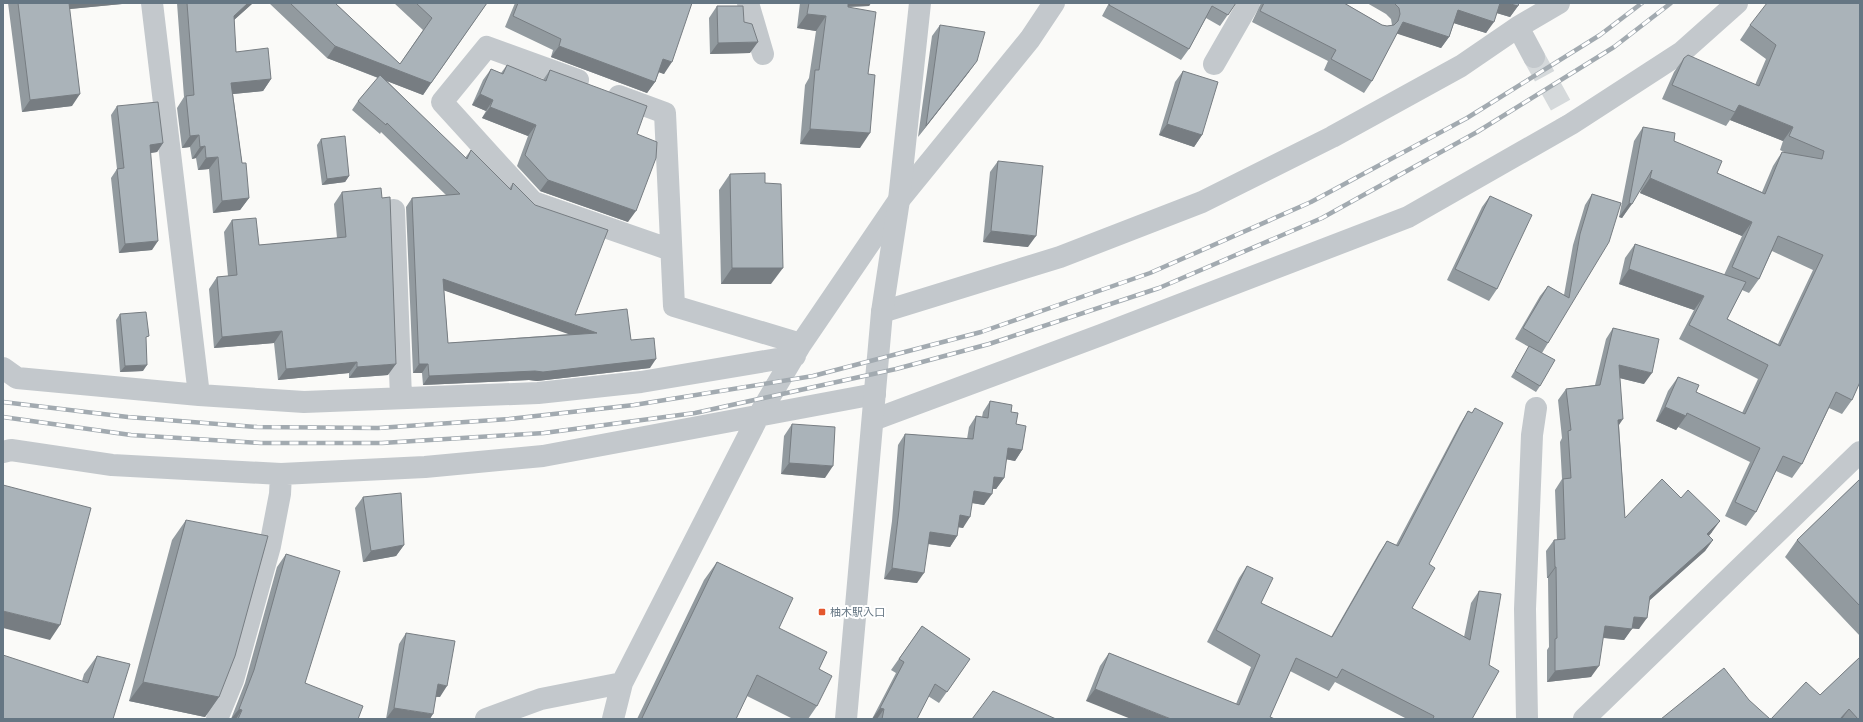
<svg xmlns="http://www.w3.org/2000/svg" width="1863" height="722" font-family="'Alegreya Sans','Noto Sans JP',sans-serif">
<rect width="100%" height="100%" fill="#fafaf8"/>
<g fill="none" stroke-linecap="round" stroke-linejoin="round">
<!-- minor-tunnel -->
<path stroke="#d5d9db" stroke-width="22" stroke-dasharray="22 11" stroke-linecap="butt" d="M1534 57 1571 124"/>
<!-- minor -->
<path stroke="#c3c8cc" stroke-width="22" d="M152 3 199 395
M748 3 763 54
M1518 27 1534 57
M1214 64 1249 3
M578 80 487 47 442 102 533 202 671 250
M619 96 665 113 674 306 801 344
M394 210 401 398
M882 312 1060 257 1202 202 1332 137 1461 66 1518 27 1559 3
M3 368 17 378 199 395 304 402 538 393 641 382 795 356
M873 420 1101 335 1408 217 1571 124 1682 52 1737 3
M3 452 11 450 112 465 281 474 425 467 543 456 875 394
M217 719 233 680 270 546 280 494 281 474
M486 719 541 699 622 683
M613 719 622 683 759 415 801 344 899 200 1030 39 1054 3
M1527 719 1525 609 1532 435 1536 408
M1584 719 1860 452"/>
<!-- tertiary -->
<path stroke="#c3c8cc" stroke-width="22" d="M846 719 882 312 899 200 920 3"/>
<!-- rail casing -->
<g stroke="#a2aab0" stroke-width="4.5">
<path id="rail" d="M3 402 128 417 257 427 378 428 509 419 634 405 813 376 981 332 1150 273 1311 202 1467 118 1600 35 1642 3
M3 417 131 435 261 443H382L544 433 695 413 896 369 989 344 1159 288 1322 218 1477 132 1614 47 1671 3"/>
</g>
<!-- rail -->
<use href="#rail" stroke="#fff" stroke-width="3" stroke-dasharray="9" stroke-linecap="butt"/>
</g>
<!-- wall -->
<path fill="#929a9f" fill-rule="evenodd" d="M8 3H123L122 4 69 9 72 106 22 112Z
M177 3H253L234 20 236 52 271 79 263 91 233 94 242 163 249 198 240 210 213 213 209 169 198 170 196 158 192 159 190 147 182 148 177 108 184 97Z
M269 3H335L400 64 423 30 394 3H487L423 95 387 81 465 158 471 150 509 189 513 183 575 315 631 340 650 368 537 381 529 380 423 385 422 373H413L406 207 412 198 446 195 381 132 380 134 352 110 358 101 378 78 327 58ZM444 290 570 334 448 343Z
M515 3H692L664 74 659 72 655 82 647 93 551 57 553 50 505 27Z
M800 3H871L869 6 848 7 868 74 860 148 800 144 805 85 809 78 816 31 797 28Z
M1109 3H1236L1220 26 1206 18 1189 49 1181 60 1102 16Z
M1261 3H1344L1382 25 1387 26 1392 25 1391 19 1386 14 1367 3H1519L1518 6 1510 17 1497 13 1486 33 1454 23 1449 37 1441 48 1397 33 1372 81 1364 93 1324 70 1328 61 1252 22Z
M1860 3 1852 400 1842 414 1829 408 1802 464 1792 478 1776 471 1756 512 1746 526 1725 516 1750 462 1678 427 1676 430 1656 421 1668 391 1678 377 1696 392 1742 413 1758 379 1679 339 1694 310 1619 284 1625 258 1635 244 1724 275 1742 236 1640 193 1641 188 1622 218 1619 217 1634 141 1643 127 1674 141 1717 173 1762 192 1773 166 1782 152 1786 153 1780 150 1783 141 1730 120 1726 126 1662 99 1674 72 1684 58 1755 85 1766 59 1740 40 1750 25ZM1772 251 1813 270 1778 344 1727 319 1742 290 1749 293 1759 279Z
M717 6 744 22 750 53 710 54 709 18Z
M940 25 969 72 918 137 932 36Z
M507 65 543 80 550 70 637 134 628 222 540 191 517 166 528 136 482 118 486 111 472 105 483 80 491 69 501 73Z
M1183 71 1202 135 1194 147 1159 135 1175 82Z
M117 106 163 143 157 152 150 153 152 250 119 253 111 178 117 169 111 115Z
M321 139 349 176 345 182 322 185 317 145Z
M998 161 1028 247 983 242 990 172Z
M730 174 765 183 771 284H721L719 190Z
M342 192 388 375 349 378V373L278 380 274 343 214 348 209 289 217 277 228 276 224 232 232 220 259 245 337 238 334 204Z
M1592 194 1621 203 1548 343 1542 353 1540 386 1536 392 1511 377 1529 347 1515 339 1540 296 1548 286 1564 295 1573 245 1585 205Z
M1490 196 1497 289 1489 301 1447 280 1482 207Z
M120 314 143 371 120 372 116 320Z
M1613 328 1644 384 1620 378 1619 425 1625 518 1712 532 1709 536 1713 540 1705 551 1649 601 1639 629 1632 628 1624 640 1603 638 1591 677 1547 682V650L1549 647 1548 578H1547L1546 551 1554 540H1557L1555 490 1562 479 1560 442 1562 438 1558 400 1566 389 1595 385 1606 339Z
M990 401 1011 412 1016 424 1022 450 1015 461 1006 459 1004 478 996 489H992L984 505 972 503 963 528 958 527 957 536 950 547 928 544 917 583 884 579 892 521 898 445 905 434 967 439 969 427 976 416 982 417 983 412Z
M1475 408 1429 564 1412 608 1464 637 1471 603 1479 591 1472 719H1407L1335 682 1329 691 1290 671 1270 717 1086 701 1100 666 1109 653 1236 704 1251 667 1207 642 1239 578 1247 566 1261 603 1331 637 1379 553 1387 541 1396 545 1460 424 1468 411 1472 413Z
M792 424 825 478 781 474 784 436Z
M1860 479V636L1785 557 1797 540Z
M363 497 404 545 396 556 363 562 355 508Z
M186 520 219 697 205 717 129 701 172 540Z
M286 554 305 683 358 719H231L245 683 277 567Z
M717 562 779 628 819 669 817 706 808 719H793L747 696 736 719H637L704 580Z
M922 626 970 659 939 703 928 696 917 719H872L896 673 891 670Z
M406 633 440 697H436L386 719 399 644Z
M97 656 113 719 82 681 84 674Z
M1860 657V719H1771L1820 695Z"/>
<!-- shaded-wall -->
<path fill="#777d82" d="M64 3H123L122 4 60 10Z
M248 3H253L225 28 234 16Z
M841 3H871L869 6 838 7Z
M1499 3H1507L1518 6 1510 17 1493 12Z
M1458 10 1494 22 1486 33 1450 22Z
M807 14 826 16 816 31 797 28Z
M1403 22 1449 37 1441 48 1395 33Z
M758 42 750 53 710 54 718 43Z
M335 46 431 83 423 95 327 58Z
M559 46 655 82 647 93 551 57Z
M663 59 672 62 664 74 655 71Z
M977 61 969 72 918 137 926 126Z
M271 79 263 91 223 95 231 83Z
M80 94 72 106 22 112 30 100Z
M480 94 493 100 486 111 472 105Z
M1739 105 1793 127 1783 141 1730 120 1735 112Z
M490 107 536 125 528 136 482 118Z
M1167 124 1202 135 1194 147 1159 135Z
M810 129 870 133 860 148 800 144Z
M199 135 190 147 182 148 190 136Z
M163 143 157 152 144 154 150 145Z
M205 146 196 158 192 159 200 147Z
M218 157 209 169 198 170 206 158Z
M349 176 345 182 322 185 327 179Z
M1650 178 1752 222 1742 236 1640 193Z
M548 180 636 211 628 222 540 191Z
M249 198 240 210 213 213 222 201Z
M1629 203 1632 204 1622 218 1619 217Z
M991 231 1036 236 1028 247 983 242Z
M158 241 152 250 119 253 125 244Z
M732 268H783L771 284H721Z
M1629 269 1704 296 1694 310 1619 284Z
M443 279 597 333 591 342 437 288Z
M282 331 274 343 214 348 222 337Z
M656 359 650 368 537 381 529 380 423 385 429 376Z
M357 362 349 373 278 380 286 369Z
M396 364 388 375 349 378 357 367Z
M419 364H428L422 373H413Z
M147 365 143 371 120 372 125 366Z
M1619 365 1652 373 1644 384 1611 376Z
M1665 407 1686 416 1676 430 1656 421Z
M1623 419 1615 431 1618 420Z
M1008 448 1022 450 1015 461 1000 458Z
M789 463 833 466 825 478 781 474Z
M994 477 1004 478 996 489 986 488Z
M974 491 992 494 984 505 966 502Z
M960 515 970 517 963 528 952 526Z
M1720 521 1712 532 1699 546 1707 534Z
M930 532 957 536 950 547 922 543Z
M1713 540 1705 551 1642 607 1650 596Z
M404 545 396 556 363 562 371 551Z
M1555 567H1556L1548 578H1547Z
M892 568 924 573 917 583 884 579Z
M3 611 60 625 50 640 3 628Z
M1634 617 1647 618 1639 629 1626 628Z
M1605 626 1632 629 1624 640 1597 637Z
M1599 666 1591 677 1547 682 1555 671Z
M143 682 219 697 205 717 129 701Z
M438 684 447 686 440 697 430 696Z
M1095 689 1171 719H1131L1086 701Z
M394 708 433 714 430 719H386Z
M880 708 884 709 877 719H872Z
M239 709 242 710 236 719H231Z
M1849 709 1842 719H1840Z"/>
<!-- building -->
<path fill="#aab3b9" stroke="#777d82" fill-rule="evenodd" d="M18 3H69L80 94 30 100Z
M187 3H248L234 16 236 52 268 48 271 79 231 83 242 163H246L249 198 222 201 218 157 206 158 205 146 200 147 199 135 190 136 186 96 194 95Z
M290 3H335L400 64 432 18 416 3H487L431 83 335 46Z
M518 3H692L672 62 663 59 655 82 559 46 561 39 513 16Z
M809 3H848V7L876 12 868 74 875 75 870 133 810 129 815 70H819L826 16 807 14Z
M1110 3H1236L1228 15 1212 6 1189 49 1109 5Z
M1264 3H1344L1382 25 1387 26 1394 25 1398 21 1400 14 1399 8 1394 3H1500L1494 22 1458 10 1449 37 1403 22 1372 81 1331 59 1336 50 1260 11Z
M1507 3H1519L1518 6Z
M1767 3H1860V382L1852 400 1836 392 1802 464 1783 456 1756 512 1735 502 1760 448 1687 413 1686 416 1665 407 1678 377 1699 385 1696 392 1745 414 1768 365 1689 325 1704 296 1629 269 1635 244 1746 282 1727 319 1780 346 1823 255 1778 236 1759 279 1732 267 1752 222 1650 178 1652 170 1632 204 1629 203 1643 127 1675 133 1674 141 1722 161 1717 173 1765 194 1782 152 1822 159 1824 151 1789 136 1793 127 1739 105 1735 112 1672 85 1684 58 1688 55 1759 86 1776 45 1750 25Z
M717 6H743L744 22 752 24 758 42 718 43Z
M940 25 985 32 977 61 926 126Z
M507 65 546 81 550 70 647 106 637 134 657 142 656 158 636 211 548 180 525 155 536 125 490 107 493 100 480 94 491 69 503 74Z
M1183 71 1218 82 1202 135 1167 124Z
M380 75 467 159 471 150 511 190 513 183 535 205 608 230 575 315 627 309 631 340 654 338 656 359 543 372 535 371 429 376 428 364H419L412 198 460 194 387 123 386 125 358 101ZM443 279 572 324 597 333 448 343Z
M158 102 163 143 150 145 158 241 125 244 117 169 124 168 117 106Z
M345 136 349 176 327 179 321 139Z
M998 161 1043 166 1036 236 991 231Z
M765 173V183L781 184 783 268H732L730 174Z
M381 188 382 198 390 197 396 364 357 367V362L286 369 282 331 222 337 217 277 237 275 232 220 256 218 259 245 346 237 342 192Z
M1592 194 1621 203 1609 242 1548 343 1523 328 1548 286 1569 298 1580 234Z
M1490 196 1532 215 1497 289 1455 269Z
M146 312 149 336 146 337 147 365 125 366 120 314Z
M1613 328 1659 339 1652 373 1619 365 1623 419 1618 420 1625 518 1662 479 1681 498 1688 490 1720 521 1707 534 1713 540 1650 596 1647 618 1634 617 1632 629 1605 626 1599 666 1555 671V639L1557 638 1556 567H1555L1554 540 1565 539 1563 479 1571 478 1568 431 1571 430 1566 389 1600 385Z
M1529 346 1555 360 1540 386 1515 371Z
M990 401 1012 405 1011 412 1018 413 1016 424 1026 426 1022 450 1008 448 1004 478 994 477 992 494 974 491 970 517 960 515 957 536 930 532 924 573 892 568 899 510 905 434 973 439 976 416 988 418Z
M1475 408 1503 423 1429 564 1435 568 1412 608 1470 640 1479 591 1501 594 1489 665 1499 671 1472 719H1433L1434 716 1342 669 1337 678 1296 658 1270 717 1275 719H1171L1095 689 1109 653 1239 705 1260 655 1216 630 1247 566 1273 578 1261 603 1332 637 1387 541 1398 546 1468 411 1472 413Z
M792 424 835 427 833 466 789 463Z
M1860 479V606L1797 540Z
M3 485 91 508 60 625 3 611Z
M401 493 404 545 371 551 363 497Z
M186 520 268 536 235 656 219 697 143 682Z
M286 554 340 571 305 683 363 706 358 719H238L242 710 239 709 254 670Z
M717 562 793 598 779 628 827 652 819 669 832 676 817 706 757 675 736 719H645L642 718Z
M922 626 970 659 947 692 935 684 917 719H882L884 709 880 708 904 662 899 659Z
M406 633 455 641 447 686 438 684 433 714 394 708Z
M3 655 88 683 97 656 130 664 113 719H3Z
M1860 657V719H1858L1849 709 1840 719H1806L1805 718 1804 719H1771L1806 682 1820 695Z
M1724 668 1749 700 1770 719H1661Z
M993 691 1056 719H972Z"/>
<!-- markers -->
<rect fill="#e4572e" stroke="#fff" stroke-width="1.5" x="818" y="608" width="8" height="8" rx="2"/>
<g text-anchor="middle" stroke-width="4" stroke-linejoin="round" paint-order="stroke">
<!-- poi labels -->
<g font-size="11" fill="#657683" stroke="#fff" text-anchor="start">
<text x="830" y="616">柚木駅入口</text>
</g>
</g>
<!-- border -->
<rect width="1863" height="722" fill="none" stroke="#657683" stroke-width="8"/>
</svg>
